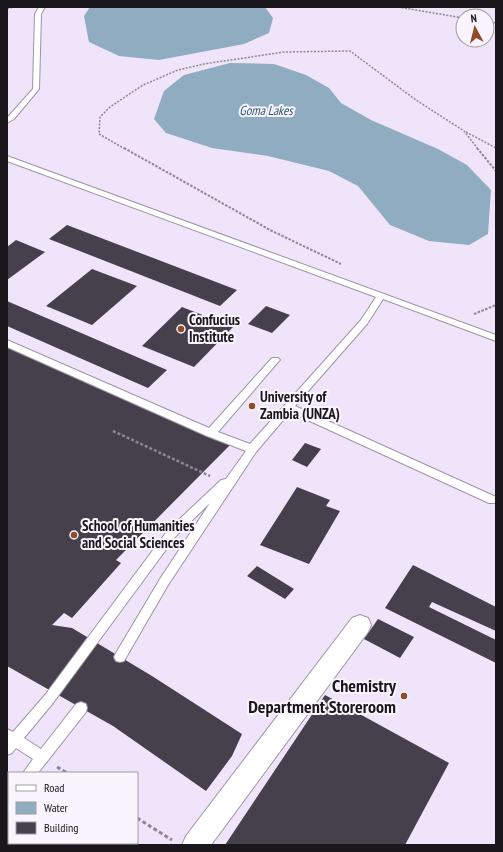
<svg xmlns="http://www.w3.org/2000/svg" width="503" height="852" font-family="'PT Sans Narrow',sans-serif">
<rect width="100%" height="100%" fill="#f9f4fe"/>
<!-- built -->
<path fill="#f0e4fb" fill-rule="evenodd" d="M7 7H496V845H7ZM463 16H487V40H463ZM9 773H137V843H9Z"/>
<!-- water -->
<path fill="#90acc0" d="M90 7H265L273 18 269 33 244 44 159 60 119 56 89 42 84 16Z
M230 63 274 64 306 75 329 88 341 103 371 120 438 149 467 165 491 190 488 234 469 245 429 241 390 225 358 186 329 171 268 156 212 148 166 133 154 119 164 91 184 75Z"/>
<!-- building -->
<path fill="#463f4c" d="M67 225 237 290 220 306 49 239Z
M16 240 45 252 7 280V247Z
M92 269 137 286 92 325 46 306Z
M7 301 167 370 148 388 7 326Z
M266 306 290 315 272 333 248 324Z
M182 307 233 327 194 367 142 346Z
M7 346 133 400 230 445 116 560 121 563 72 618 64 613 52 625 72 628 152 676 242 734 232 756 206 791 113 726 7 666Z
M305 443 321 449 307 467 292 460Z
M297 487 330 500 326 506 340 511 309 564 260 545Z
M413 565 496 607V631L432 602 429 607 496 640V663L385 608Z
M257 566 294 589 285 599 247 576Z
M378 619 414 637 400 658 364 639Z
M325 695 449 763 405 845H225Z"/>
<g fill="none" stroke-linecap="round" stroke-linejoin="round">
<!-- lane casing -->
<g stroke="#9d95a4" stroke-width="2">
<path id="lane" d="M39 7H45L41 14 39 89 14 119 7 123V118L33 89 35 14Z
M7 156 496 335V341L383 299 367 324 295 406 496 497V503H489L290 412 256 452 168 585 124 661 120 662 116 661 114 657 116 653 160 579 210 503 176 536 53 703 24 738 41 749 76 704 81 702 86 704 87 708 86 712 38 773H23L33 759 16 748 12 753 7 755V729L13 732 45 695 168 530 221 480 226 479 246 451 207 436 7 347V340L209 428 272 358H278L280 360 278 362 218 432 250 444 361 320 376 297 7 161Z
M9 792V807L7 808V793Z"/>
</g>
<!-- street casing -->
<g stroke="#9d95a4" stroke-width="2">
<path id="street" d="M360 615 368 618 371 625 368 632 211 845H182L186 836 352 618Z"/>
</g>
<!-- path-far3 -->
<path stroke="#8c8890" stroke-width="1.5" stroke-dasharray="2 1.5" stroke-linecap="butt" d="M398 7 463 18
M7 9 13 7
M487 21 496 23
M466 132 496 148
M125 149 99 134 100 117 110 107 143 85 178 70 204 64 284 52 350 51 416 100 464 131 478 149"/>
<!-- path-far2 -->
<path stroke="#8c8890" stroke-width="2" stroke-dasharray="2.5 1.5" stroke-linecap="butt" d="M124 148 270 230 341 264
M477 148 496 171
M474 314 496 305"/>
<!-- path-far1 -->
<path stroke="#8c8890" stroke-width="2.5" stroke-dasharray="3 2" stroke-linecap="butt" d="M113 431 210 476"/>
<!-- path -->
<path stroke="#8c8890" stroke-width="3" stroke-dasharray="4 2.5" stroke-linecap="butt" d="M57 767 67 773
M137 818 172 840"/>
<!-- lane -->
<use href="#lane" fill="#fff" fill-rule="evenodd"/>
<!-- street -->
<use href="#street" fill="#fff" fill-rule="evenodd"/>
</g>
<!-- markers -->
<g fill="#924b27" stroke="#f9f4fe" stroke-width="1.5">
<circle cx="181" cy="329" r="4"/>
<circle cx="252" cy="406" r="4"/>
<circle cx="74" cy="535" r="4"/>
<circle cx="404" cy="696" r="4"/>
</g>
<g text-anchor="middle" stroke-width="4" stroke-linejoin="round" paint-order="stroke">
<!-- far-water labels -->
<g font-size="13" font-style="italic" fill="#2c5b7b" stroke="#f9f4fe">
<text x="266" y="115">Goma Lakes</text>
</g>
<!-- poi labels -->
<g font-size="15" font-weight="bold" fill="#19161c" stroke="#f9f4fe" text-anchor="start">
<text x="189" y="325">Confucius<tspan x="189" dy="17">Institute</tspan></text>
<text x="260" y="402">University of<tspan x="260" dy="17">Zambia (UNZA)</tspan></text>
<text x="82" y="531">School of Humanities<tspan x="82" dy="17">and Social Sciences</tspan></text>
</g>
<!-- near-poi labels -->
<g font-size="18" font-weight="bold" fill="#19161c" stroke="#f9f4fe" text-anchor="end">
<text x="396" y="692">Chemistry<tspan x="396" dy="21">Department Storeroom</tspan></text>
</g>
</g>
<!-- border -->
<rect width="503" height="852" fill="none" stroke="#19161c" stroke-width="16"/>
<!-- legend -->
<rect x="8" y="772" width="130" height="72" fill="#f9f4fe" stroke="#9f9ba4"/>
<rect x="16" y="785" width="20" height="6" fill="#ffffff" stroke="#9f9ba4"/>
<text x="44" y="792" font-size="12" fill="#19161c">Road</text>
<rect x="16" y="802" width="20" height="12" fill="#90acc0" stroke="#9f9ba4"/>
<text x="44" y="812" font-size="12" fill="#19161c">Water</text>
<rect x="16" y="822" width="20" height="12" fill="#463f4c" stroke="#9f9ba4"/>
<text x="44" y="832" font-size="12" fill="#19161c">Building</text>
<!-- north arrow -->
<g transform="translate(475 28) rotate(353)"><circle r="19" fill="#f9f4fe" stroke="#9f9ba4"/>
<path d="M0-3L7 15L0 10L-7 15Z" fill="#924b27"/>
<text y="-6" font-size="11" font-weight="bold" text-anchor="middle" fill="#19161c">N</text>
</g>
</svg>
